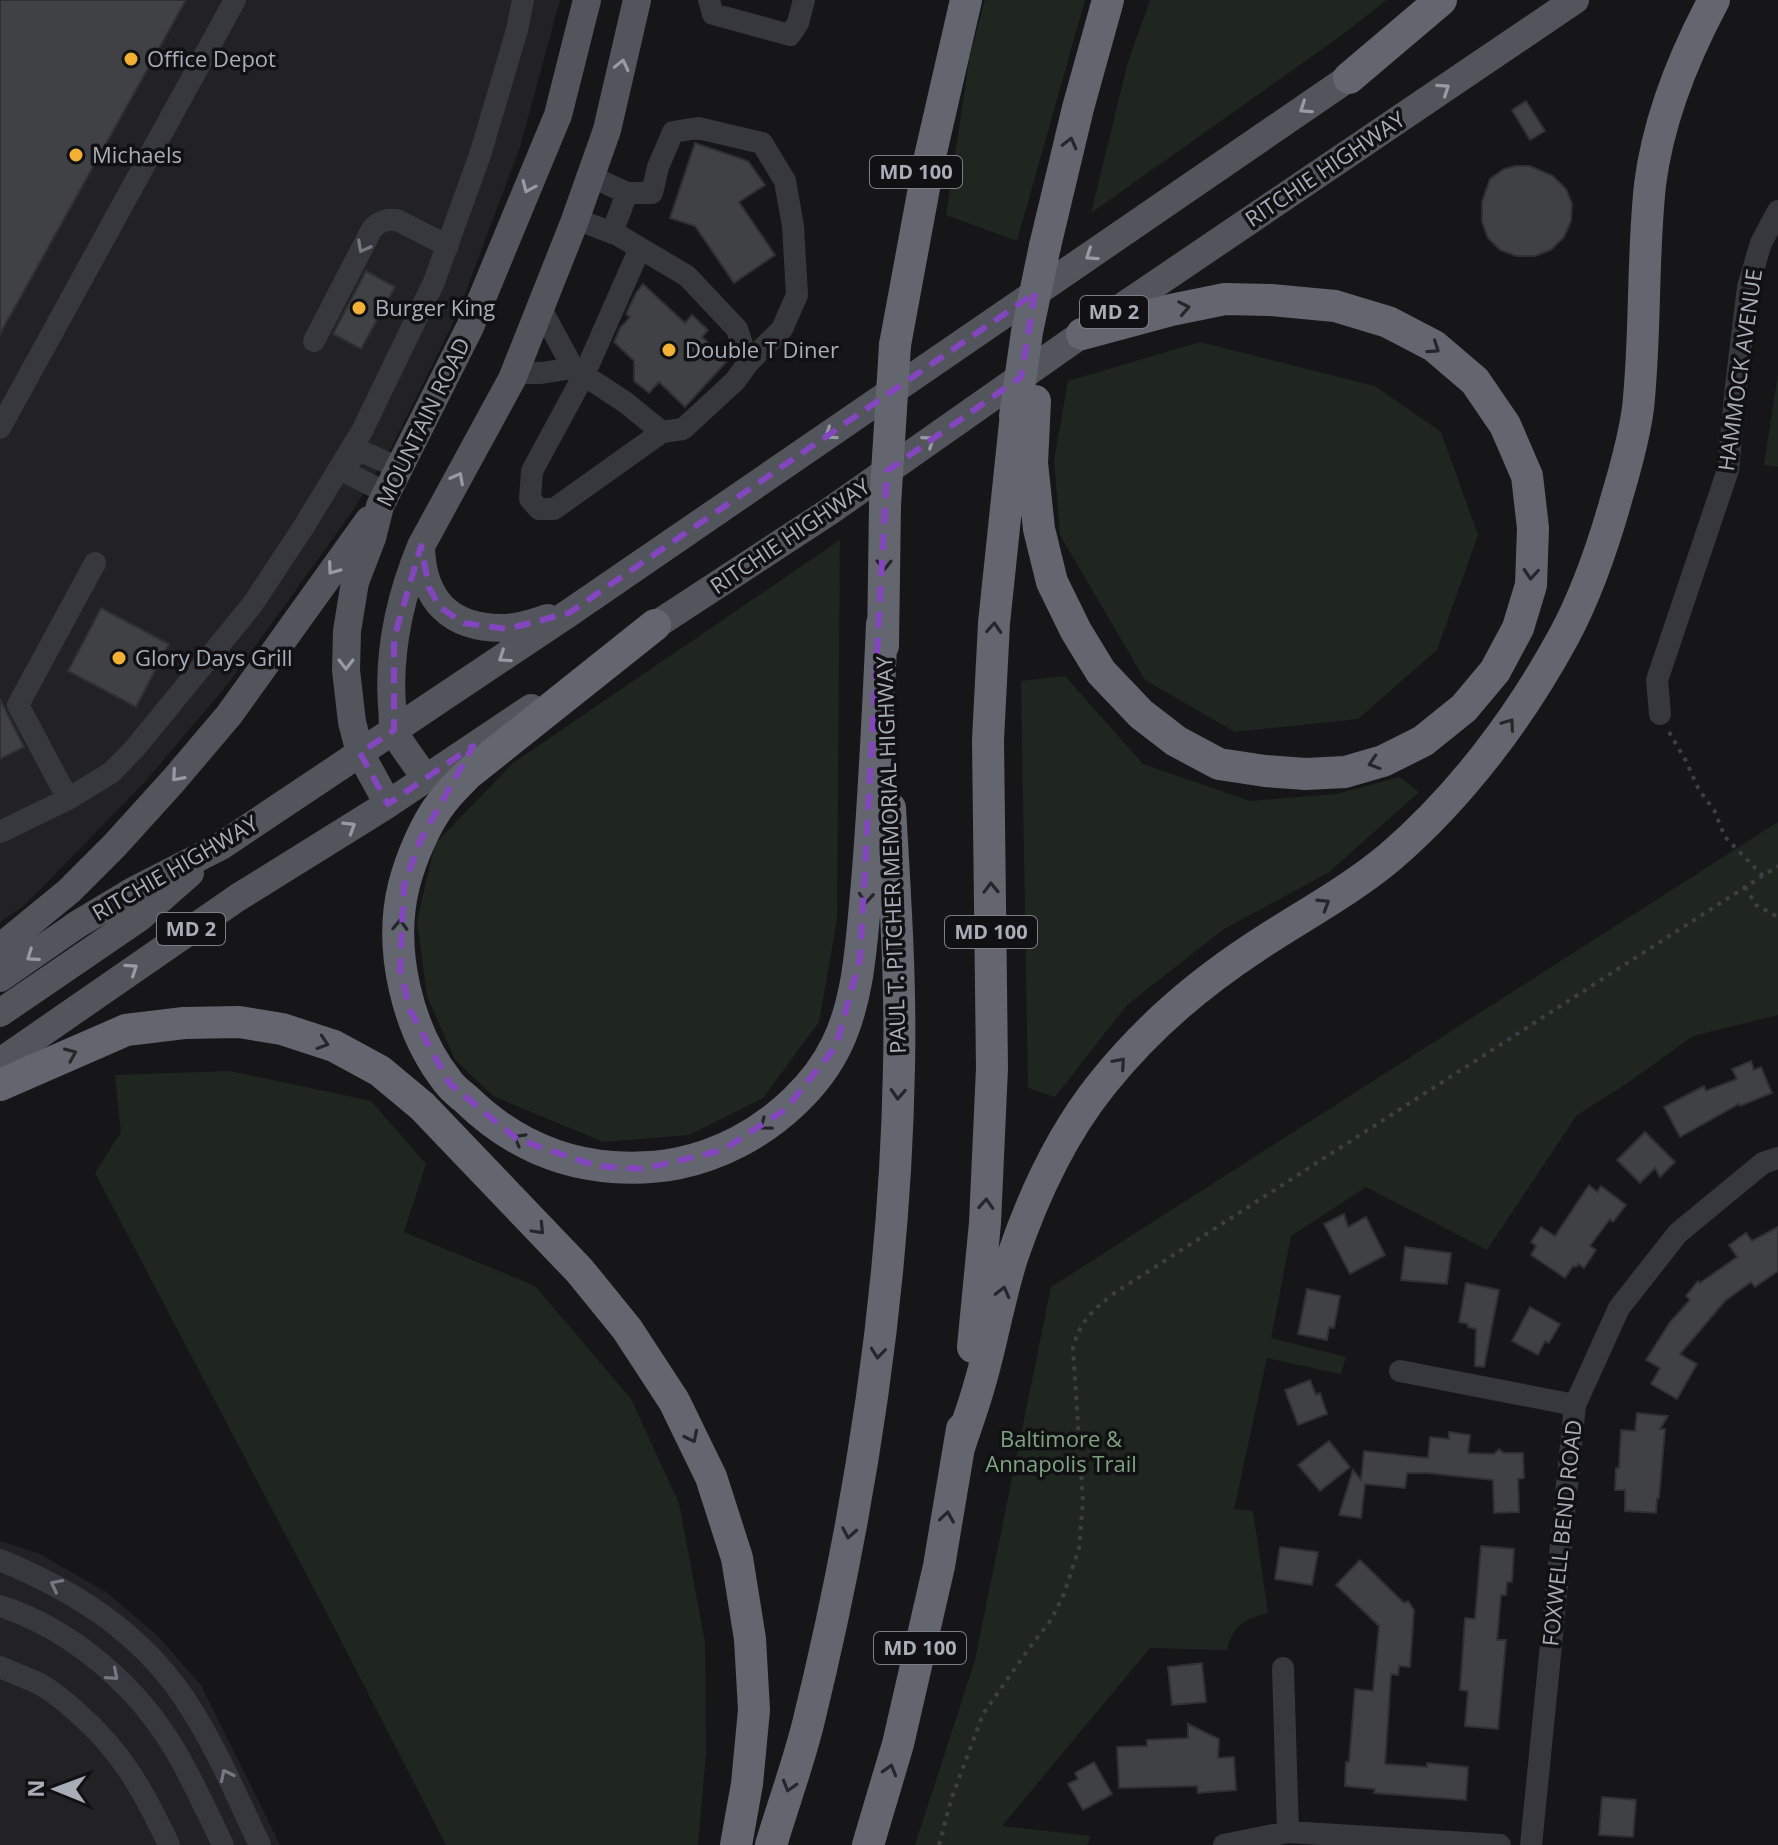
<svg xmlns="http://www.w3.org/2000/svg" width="1778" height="1845" font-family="'Open Sans',sans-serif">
<rect width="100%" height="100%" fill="#161618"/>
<!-- built -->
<path fill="#222225" d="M0 0H560L520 147 457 315 393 444 352 512 228 684 144 783 26 904 0 922Z
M0 1541 38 1553 106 1592 157 1635 201 1685 280 1845H0Z"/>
<!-- green -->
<path fill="#1e261f" d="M985 0H1085L1017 241 946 215 970 55Z
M1150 0H1387L1335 40 1091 213 1128 62Z
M1200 342 1375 386 1441 432 1478 535 1437 650 1358 719 1235 732 1145 680 1060 535 1054 460 1068 381Z
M1778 374V467L1764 465Z
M840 540 837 919 819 1022 763 1098 689 1135 603 1142 493 1096 455 1060 427 996 417 921 435 844 513 763Z
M1065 676 1143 764 1250 801 1336 794 1400 777 1419 792 1328 873 1224 929 1127 1005 1055 1097 1028 1088 1021 681Z
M1778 822V1015L1693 1036 1626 1084 1577 1115 1487 1250 1366 1187 1291 1236 1271 1338 1346 1357 1341 1374 1267 1358 1234 1509 1253 1511 1268 1613C1244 1619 1233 1625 1227 1650L1150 1648 1002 1826 1091 1836 1087 1845H915L975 1660 1051 1287Z
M230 1071 371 1101 426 1164 404 1232 535 1286 631 1399 679 1503 705 1642 706 1754 698 1845H446L334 1627 95 1173 121 1132 115 1075Z"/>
<!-- building -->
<path fill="#404145" stroke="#303034" stroke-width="2" d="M0 0H186L0 334Z
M1526 101 1545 131 1530 140 1512 110Z
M695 143 748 161 765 185 739 202 775 255 734 283 695 226 670 218Z
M1516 166H1530L1553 176 1566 189 1572 204 1571 221 1564 237 1551 250 1535 256H1516L1500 250 1488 238 1482 222V202L1490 179 1504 169Z
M366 271 395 287 361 349 333 334Z
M643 284 685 323 692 315 708 330 702 337 728 360 685 407 659 382 649 393 634 381V361L614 342 620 328 630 317 626 314 636 293Z
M101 608 169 644 136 707 68 671Z
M0 699 24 747 0 759Z
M1751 1061 1754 1070 1761 1067 1772 1093 1740 1106 1739 1104 1680 1137 1664 1107 1704 1086 1706 1091 1737 1079 1732 1069Z
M1645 1132 1675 1162 1660 1177 1655 1168 1640 1183 1617 1160Z
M1589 1185 1597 1192 1601 1186 1626 1205 1613 1222 1610 1219 1590 1246 1596 1250 1584 1268 1578 1264 1576 1267 1573 1266 1565 1278 1531 1255 1536 1246 1531 1242 1541 1227 1555 1236Z
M1344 1214 1348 1227 1366 1217 1385 1255 1350 1274 1324 1224Z
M1778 1227V1271L1755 1287 1751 1282 1725 1301 1680 1354 1697 1364 1677 1399 1651 1384 1660 1368 1646 1360 1670 1322 1690 1300 1686 1296 1698 1281 1700 1283 1737 1257 1729 1245 1746 1233 1752 1241Z
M1405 1247 1451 1253 1447 1284 1401 1280Z
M1466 1283 1499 1290 1484 1367 1475 1366 1476 1329 1468 1327V1324L1459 1322Z
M1307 1289 1340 1296 1334 1328 1329 1327 1327 1340 1298 1334Z
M1530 1307 1560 1324 1549 1343 1545 1341 1538 1355 1512 1341Z
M1310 1380 1316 1395 1320 1393 1327 1414 1298 1425 1285 1390Z
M1637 1413 1668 1416 1660 1429H1665L1659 1498H1657L1656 1513 1625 1511V1490H1615L1616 1468H1619L1621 1430 1635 1431Z
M1449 1432 1470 1435 1468 1453 1494 1454 1499 1449 1504 1453H1523L1524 1478 1518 1479 1519 1512 1494 1513 1493 1480 1427 1473H1407L1405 1488 1365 1484 1361 1518 1339 1515 1353 1470 1361 1480 1364 1451 1428 1458 1430 1437 1449 1439Z
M1329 1441 1350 1467 1320 1491 1298 1465Z
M1481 1546 1514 1549 1512 1582H1507L1506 1595H1501L1497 1640H1506L1498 1729 1465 1726 1468 1691 1460 1690 1465 1618 1475 1619Z
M1280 1547 1318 1552 1312 1585 1275 1579Z
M1360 1560 1404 1603 1408 1601 1414 1610 1410 1667 1399 1666 1398 1675 1391 1674 1385 1764 1427 1767V1763L1468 1767 1466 1800 1374 1793 1375 1789 1345 1786 1346 1762H1349L1355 1689 1373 1691 1379 1626 1336 1585Z
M1202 1663 1206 1702 1172 1705 1168 1667Z
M1188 1724 1219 1739 1218 1758 1234 1757 1236 1790 1198 1793 1197 1786 1119 1788 1117 1747 1147 1746V1740L1188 1738Z
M1094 1762 1112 1794 1083 1810 1068 1784 1078 1779 1075 1773Z
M1602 1797 1636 1800 1633 1837 1599 1835Z"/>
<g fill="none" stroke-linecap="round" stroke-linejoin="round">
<!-- path -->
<path stroke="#3d3f44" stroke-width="4" stroke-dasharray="4 6" stroke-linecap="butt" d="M1669 732 1686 761 1699 790 1714 810 1725 837 1763 876
M1745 887 1756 905 1778 917
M939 1845 951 1800 983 1714 1030 1647 1051 1620 1064 1594 1079 1548 1083 1501 1073 1349C1079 1322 1092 1311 1113 1294L1778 866"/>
<!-- minor -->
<path stroke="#37383d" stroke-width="22" d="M709 0 713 14 790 35 798 23 804 0
M590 176 627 193 612 233
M627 193H652L658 167 673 132 698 128 762 143 785 181 793 226 797 295 782 329 748 363
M640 248 584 375 532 471 530 499 539 509H554L662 432
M314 341 372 229C380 221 386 219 397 220L448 246
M573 368 625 402 662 432 683 429 735 381 748 363 737 329 687 276 618 235 576 219
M515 373H541L573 368 540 307
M0 428 235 0
M387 493 351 475 346 459 363 452 399 468
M1660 714 1657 680 1728 470 1736 386 1748 287 1761 243 1778 211
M68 799 18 705 95 563
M0 832 68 799 112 772 136 747 252 605 301 531 362 431 434 282 480 155 517 30 523 0
M1400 1371 1575 1405
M0 1560C73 1590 139 1631 184 1698 215 1744 236 1795 260 1845
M0 1606C74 1630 141 1689 179 1757 195 1785 209 1816 223 1845
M0 1667C13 1673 27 1678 40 1684 54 1692 67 1703 79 1714 123 1753 144 1792 169 1845
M1283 1668 1288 1832
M1224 1845 1288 1832 1500 1845
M1531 1845 1575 1405 1619 1308 1678 1233 1763 1163 1778 1158"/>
<!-- major -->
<path stroke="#53555c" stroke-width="28" d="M421 548C423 601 451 629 505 628 519 628 535 622 548 618
M636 638 830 511 1082 334 1575 0
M425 778C418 766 399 743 394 731 392 724 393 713 392 706 388 651 400 597 421 546L512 379 574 223 607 130 637 0
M388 804 360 753 352 722 346 670 347 631 355 582 372 538 380 506 470 327 558 115 587 0
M0 951 2 946 69 891 115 845 173 781 229 715 369 520
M0 978 78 924 133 891 221 846 360 753 569 613 1366 66
M0 1013 139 918 190 873
M0 1062 237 898 388 804 531 708"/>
<!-- highway -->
<path stroke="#63666e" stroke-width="32" d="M1349 78 1441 0
M1045 246 1078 108 1108 0
M895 345 929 161 966 0
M1035 401 1032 463 1039 529 1052 582 1076 631 1101 672 1141 714 1176 741 1219 764 1265 771 1306 774 1345 772 1383 761 1423 741 1464 708 1495 671 1518 628 1531 585 1533 528 1527 476 1505 425 1475 381 1434 346 1388 322 1335 306 1271 300 1225 299 1171 310 1082 334
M655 625 468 774C459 783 450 792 443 801 426 822 411 858 404 885 388 949 407 1030 448 1082 453 1089 460 1094 466 1099 507 1139 556 1163 613 1167 659 1170 697 1163 738 1142 778 1121 817 1086 837 1044 859 998 861 945 866 894 874 804 878 714 882 624
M883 646 885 505
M0 1085 126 1030 184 1023 239 1022 282 1029 334 1046 380 1071 422 1106 579 1270 627 1329 674 1401 711 1477 737 1558 750 1639 754 1710 747 1784 736 1845
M973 1347 985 1223 992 1068 988 740 994 623 1015 423
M959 1448C966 1426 974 1405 980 1383 992 1342 999 1299 1012 1258 1033 1196 1061 1135 1102 1084 1145 1030 1197 985 1255 947 1300 917 1348 892 1390 857 1461 796 1520 717 1564 636 1587 593 1603 546 1616 500 1625 470 1634 439 1638 408 1646 334 1642 259 1650 185 1658 120 1683 58 1714 0
M771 1845C783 1805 798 1764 808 1724 861 1509 895 1289 899 1067 901 981 895 894 890 808
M868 1845 898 1744 939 1566 962 1429"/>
<!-- highway-bridge -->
<path stroke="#63666e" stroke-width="32" d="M1015 416 1027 332 1045 246
M885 505 895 345"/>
</g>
<!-- one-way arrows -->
<defs><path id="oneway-chevron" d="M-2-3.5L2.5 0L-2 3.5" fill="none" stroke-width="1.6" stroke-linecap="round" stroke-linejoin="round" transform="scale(2)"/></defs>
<g stroke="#979ba6">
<use href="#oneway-chevron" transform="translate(622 65) rotate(-77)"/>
<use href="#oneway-chevron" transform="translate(1444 89) rotate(-34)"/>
<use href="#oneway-chevron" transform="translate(1305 108) rotate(146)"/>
<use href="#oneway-chevron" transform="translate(528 187) rotate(113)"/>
<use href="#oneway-chevron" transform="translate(1091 255) rotate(146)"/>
<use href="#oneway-chevron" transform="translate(830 434) rotate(146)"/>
<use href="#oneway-chevron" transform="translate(929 441) rotate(-35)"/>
<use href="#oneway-chevron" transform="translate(458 478) rotate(-62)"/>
<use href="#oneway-chevron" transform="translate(333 569) rotate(126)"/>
<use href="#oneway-chevron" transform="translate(504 657) rotate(146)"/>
<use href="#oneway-chevron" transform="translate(346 664) rotate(90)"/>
<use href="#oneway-chevron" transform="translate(177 776) rotate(131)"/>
<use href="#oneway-chevron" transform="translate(350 827) rotate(-32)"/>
<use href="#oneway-chevron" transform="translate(32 956) rotate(145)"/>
<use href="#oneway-chevron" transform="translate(132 969) rotate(-34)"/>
</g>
<g stroke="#26262a">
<use href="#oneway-chevron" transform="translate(1070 143) rotate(-76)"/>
<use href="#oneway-chevron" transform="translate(1184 308) rotate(-11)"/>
<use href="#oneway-chevron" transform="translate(1434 348) rotate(34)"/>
<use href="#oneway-chevron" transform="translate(884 565) rotate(91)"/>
<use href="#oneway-chevron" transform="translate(1531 574) rotate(94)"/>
<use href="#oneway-chevron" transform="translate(994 628) rotate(-86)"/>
<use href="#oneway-chevron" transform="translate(1509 724) rotate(-55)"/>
<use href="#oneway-chevron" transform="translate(1374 763) rotate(162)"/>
<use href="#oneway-chevron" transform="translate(991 888) rotate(-91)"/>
<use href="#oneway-chevron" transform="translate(866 898) rotate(95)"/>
<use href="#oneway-chevron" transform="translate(1324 904) rotate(-32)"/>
<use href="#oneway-chevron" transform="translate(400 925) rotate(-88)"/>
<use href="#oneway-chevron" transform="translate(323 1043) rotate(18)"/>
<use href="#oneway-chevron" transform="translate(71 1054) rotate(-23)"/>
<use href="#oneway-chevron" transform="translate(1120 1063) rotate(-49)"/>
<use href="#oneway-chevron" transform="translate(898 1094) rotate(93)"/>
<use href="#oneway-chevron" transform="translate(765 1125) rotate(143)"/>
<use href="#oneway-chevron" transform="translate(519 1139) rotate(-151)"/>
<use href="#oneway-chevron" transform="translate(986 1204) rotate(-87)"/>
<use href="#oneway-chevron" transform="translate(539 1229) rotate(46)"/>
<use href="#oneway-chevron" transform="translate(1003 1292) rotate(-76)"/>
<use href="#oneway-chevron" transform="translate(878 1353) rotate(96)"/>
<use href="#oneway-chevron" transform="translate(692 1437) rotate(64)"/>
<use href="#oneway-chevron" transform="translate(947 1517) rotate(-81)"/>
<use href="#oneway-chevron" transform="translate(849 1533) rotate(100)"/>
<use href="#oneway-chevron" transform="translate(890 1770) rotate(-74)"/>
<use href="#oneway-chevron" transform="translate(789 1786) rotate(107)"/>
</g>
<g stroke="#757881">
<use href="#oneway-chevron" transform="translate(363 247) rotate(118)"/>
<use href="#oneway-chevron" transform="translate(56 1585) rotate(-153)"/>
<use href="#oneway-chevron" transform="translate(113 1675) rotate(41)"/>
<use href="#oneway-chevron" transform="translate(226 1775) rotate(-116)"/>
</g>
<!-- marked area -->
<path fill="none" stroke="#8446be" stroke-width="6" stroke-dasharray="16 10" stroke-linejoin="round" d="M1035 293 1021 377 887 471 860 959 836 1046 786 1109 723 1150 643 1169 596 1166 517 1139 449 1083 410 1010 400 970 404 885 420 841 473 746 388 804 360 753 394 730V638L421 546 429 588 441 608 464 623 507 629 569 613Z"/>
<!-- markers -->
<g fill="#f2b134" stroke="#111113" stroke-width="3">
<circle cx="131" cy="59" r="8"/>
<circle cx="76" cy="155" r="8"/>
<circle cx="359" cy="308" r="8"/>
<circle cx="669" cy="350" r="8"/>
<circle cx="119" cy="658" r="8"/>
</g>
<g text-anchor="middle" stroke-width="7" stroke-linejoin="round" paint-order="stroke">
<!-- shield labels -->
<g fill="#111113" stroke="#7b7e86" stroke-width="2">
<rect x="870" y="156" width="92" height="32" rx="6"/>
<rect x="1080" y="296" width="68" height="32" rx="6"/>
<rect x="157" y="913" width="68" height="32" rx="6"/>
<rect x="945" y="916" width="92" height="32" rx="6"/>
<rect x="874" y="1632" width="92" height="32" rx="6"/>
</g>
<g font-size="20" font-weight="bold" fill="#a8adb8">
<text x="916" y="179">MD 100</text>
<text x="1114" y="319">MD 2</text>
<text x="191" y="936">MD 2</text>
<text x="991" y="939">MD 100</text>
<text x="920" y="1655">MD 100</text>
</g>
<!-- poi labels -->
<g font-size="22" fill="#a8adb8" stroke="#111113" text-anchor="start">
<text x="147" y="67">Office Depot</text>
<text x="92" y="163">Michaels</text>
<text x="375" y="316">Burger King</text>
<text x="685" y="358">Double T Diner</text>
<text x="135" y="666">Glory Days Grill</text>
</g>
<!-- street labels -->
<g font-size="22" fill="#a8adb8" stroke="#111113">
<text transform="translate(1325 169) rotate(-34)" y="8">RITCHIE HIGHWAY</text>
<text transform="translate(1740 370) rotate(-82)" y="8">HAMMOCK AVENUE</text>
<text transform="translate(423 422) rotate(-64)" y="8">MOUNTAIN ROAD</text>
<text transform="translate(790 536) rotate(-34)" y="8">RITCHIE HIGHWAY</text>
<text transform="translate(891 855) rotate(-92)" y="8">PAUL T. PITCHER MEMORIAL HIGHWAY</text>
<text transform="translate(175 868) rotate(-30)" y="8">RITCHIE HIGHWAY</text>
<text transform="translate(1562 1533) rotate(-84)" y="8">FOXWELL BEND ROAD</text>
</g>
<!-- park labels -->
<g font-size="22" fill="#7fa381" stroke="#111113">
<text x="1061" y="1447">Baltimore &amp;<tspan x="1061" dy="25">Annapolis Trail</tspan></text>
</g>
</g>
<!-- north arrow -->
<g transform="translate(56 1789) rotate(271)" stroke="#111113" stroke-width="6" paint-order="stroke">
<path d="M0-6L14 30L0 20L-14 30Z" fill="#a8adb8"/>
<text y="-12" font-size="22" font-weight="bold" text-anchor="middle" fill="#a8adb8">N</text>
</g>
</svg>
